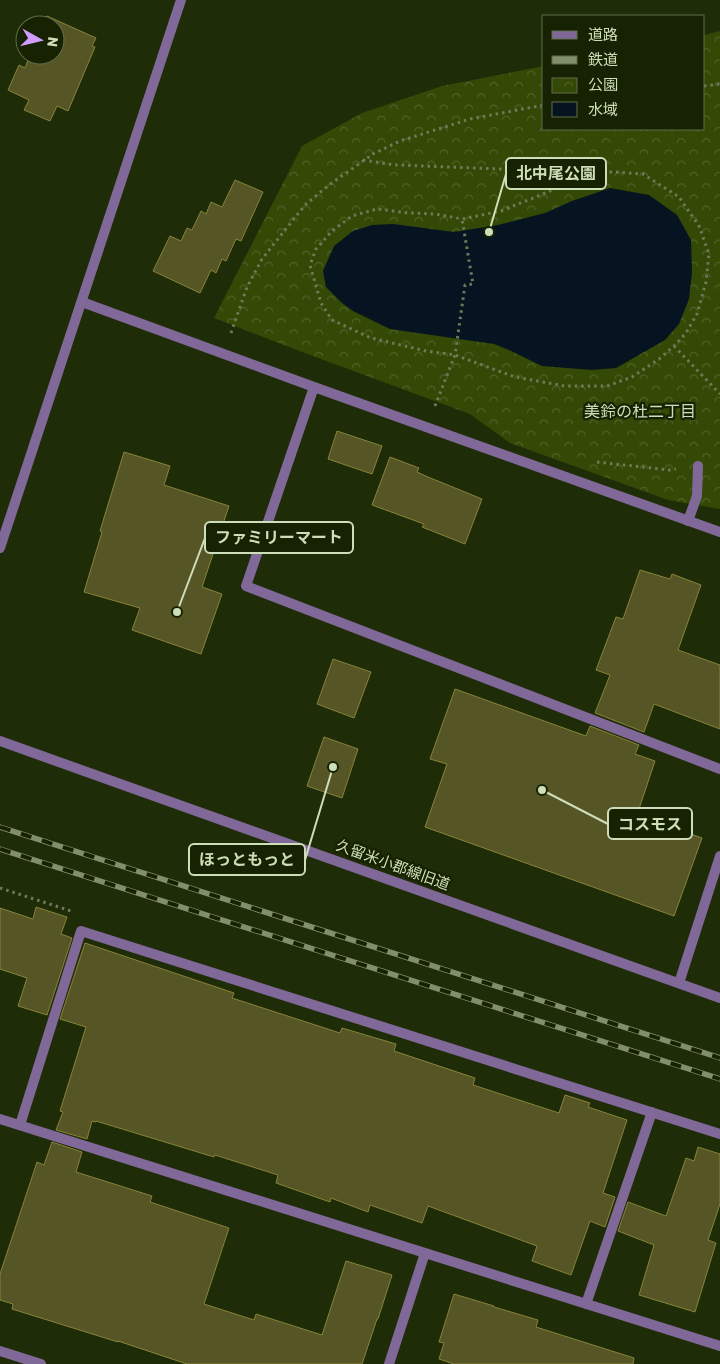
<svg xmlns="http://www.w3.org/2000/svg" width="720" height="1364" font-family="Rubik,'Noto Sans JP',sans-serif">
<defs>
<pattern id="park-crowns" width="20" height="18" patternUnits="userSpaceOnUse" patternTransform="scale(1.25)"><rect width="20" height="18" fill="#334905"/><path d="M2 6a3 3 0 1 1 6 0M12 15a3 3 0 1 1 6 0" fill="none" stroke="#4f6328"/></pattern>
</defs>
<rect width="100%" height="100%" fill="#1f2c08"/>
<!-- park -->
<path fill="url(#park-crowns)" d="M720 31V509L668 500 510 443 470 414 302 352 214 318 302 146 362 113 442 86 544 66V129H704V35Z"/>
<!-- water -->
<path fill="#061421" d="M610 188 649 195 677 215 691 240 692 272 689 299 679 324 665 340 616 368 592 370 542 366 509 350 494 344 390 329 353 311 342 303 326 287 323 271 334 246 353 231 372 225 393 224 454 232 498 225 545 213 572 201Z"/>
<!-- building -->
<path fill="#565525" stroke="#878438" d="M47 16 96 38 92 46 95 47 68 111 57 106 50 121 24 110 29 100 8 90 19 65 25 68 30 55H55V25H43Z
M235 180 263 192 241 241 236 239 226 261 222 259 216 273 211 270 200 293 153 271 170 236 181 241 187 228 192 230 201 211 206 214 211 202 222 207Z
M337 431 382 446 372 474 328 459Z
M124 452 170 466 164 485 229 506 202 587 222 594 201 654 132 630 140 608 84 592 102 532 100 531Z
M390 457 419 468 417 472 428 477 482 499 465 544 422 527 424 524 372 505Z
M640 570 670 579 672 574 701 585 678 650 720 665V729L654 704 644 732 595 713 610 675 596 670 616 617 623 619Z
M333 659 371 672 354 718 317 704Z
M455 689 586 736 590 726 639 745 635 754 655 761 637 815 702 838 674 916 425 827 447 764 430 759Z
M324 737 358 749 342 798 307 786Z
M36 907 67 917 61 934 72 938 47 1015 18 1006 27 978 0 969V908L33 919Z
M85 943 234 993 232 998 340 1033 342 1028 396 1044 394 1051 475 1078 473 1085 559 1113 565 1095 590 1103 588 1107 627 1120 603 1193 615 1197 605 1227 590 1221 571 1275 532 1261 537 1246 428 1206 422 1223 370 1205 368 1212 331 1198 330 1202 276 1183 278 1175 215 1155 214 1157 96 1121V1122L92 1121 87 1139 56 1130 63 1112 60 1111 86 1027 60 1019Z
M52 1142 82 1152 76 1172 152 1196 150 1202 229 1228 204 1304 254 1320 256 1314 322 1335 346 1261 392 1275 378 1319H377L362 1364H187L118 1341V1342L12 1309 13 1304 0 1300V1274L37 1162 44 1165Z
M698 1147 720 1154V1204L708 1240 716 1243 695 1312 639 1295 654 1245 618 1231 628 1202 666 1216 686 1158 694 1161Z
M454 1294 494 1306V1307L538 1320 536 1327 634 1358 633 1364H454L439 1359 444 1343 439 1342Z"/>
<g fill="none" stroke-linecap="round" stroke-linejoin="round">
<!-- path -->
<path stroke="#6d7b58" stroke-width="3" stroke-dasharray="2.5 4" stroke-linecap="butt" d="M704 86 720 84
M363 160 395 165 550 171 615 172 643 174 679 197 699 226 709 254 706 282 697 314 686 333 674 346 659 359 632 377 607 386H565L515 377 455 355 426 351 371 338 332 320 321 303 310 265 316 249 332 231 352 216 377 209 409 213 436 214 462 219 501 211 565 185 589 172
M231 333 247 287 262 259 305 205 329 185 373 154 400 141 470 119 544 105
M674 346 720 394
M435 406 455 355 465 285 473 284 462 219
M597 462 669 470 676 469
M0 888 71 911"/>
<!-- service -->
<path stroke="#806898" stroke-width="10" d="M688 521 697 496 698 466"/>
<!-- minor -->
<path stroke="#806898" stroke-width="10" d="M82 302 314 387 720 532
M314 387 246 586 720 769
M679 983 720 856
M0 1119 720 1346
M20 1125 81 931 720 1134
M586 1304 652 1112
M0 1351 41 1364
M389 1364 425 1253"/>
<!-- tertiary -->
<path stroke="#806898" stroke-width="10" d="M0 548 181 0
M0 741 720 998"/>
<!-- rail casing -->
<g stroke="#818f6c" stroke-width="5.5">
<path id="rail" d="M0 827 720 1058
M0 849 720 1079"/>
</g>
<!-- rail -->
<use href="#rail" stroke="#162201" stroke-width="4" stroke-dasharray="11" stroke-linecap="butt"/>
</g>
<g text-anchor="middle" stroke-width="4.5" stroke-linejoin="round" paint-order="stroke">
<!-- street labels -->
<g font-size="15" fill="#cedebb" stroke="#162201">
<text transform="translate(393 865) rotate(20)" y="5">久留米小郡線旧道</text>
</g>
<!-- neighbourhood labels -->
<g font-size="16" fill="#cedebb" stroke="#162201">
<text x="640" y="417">美鈴の杜二丁目</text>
</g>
</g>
<!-- callouts -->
<path fill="none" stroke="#cedebb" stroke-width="2" d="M489 232L506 174M177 612L205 538M542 790L608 824M333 767L305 860"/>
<g fill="#cedebb" stroke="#162201" stroke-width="2">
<circle cx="489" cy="232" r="5"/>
<circle cx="177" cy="612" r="5"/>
<circle cx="542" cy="790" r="5"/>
<circle cx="333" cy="767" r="5"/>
</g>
<g fill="#162201" stroke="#cedebb" stroke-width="2">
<rect x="506" y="158" width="100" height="31" rx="5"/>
<rect x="205" y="522" width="148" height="31" rx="5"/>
<rect x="608" y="808" width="84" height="31" rx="5"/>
<rect x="189" y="844" width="116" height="31" rx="5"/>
</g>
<g font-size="16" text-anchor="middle" font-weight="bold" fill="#cedebb">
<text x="556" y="179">北中尾公園</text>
<text x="279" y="543">ファミリーマート</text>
<text x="650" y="830">コスモス</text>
<text x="247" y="865">ほっともっと</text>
</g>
<!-- legend -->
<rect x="542" y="15" width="162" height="115" fill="#162201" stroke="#606d4b"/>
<rect x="552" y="31" width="25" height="8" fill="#806898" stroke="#606d4b"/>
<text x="588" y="40" font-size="15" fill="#cedebb">道路</text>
<rect x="552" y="56" width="25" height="8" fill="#818f6c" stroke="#606d4b"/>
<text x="588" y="65" font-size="15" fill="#cedebb">鉄道</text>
<rect x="552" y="78" width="25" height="15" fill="url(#park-crowns)" stroke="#606d4b"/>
<text x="588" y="90" font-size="15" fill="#cedebb">公園</text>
<rect x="552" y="102" width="25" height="15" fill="#061421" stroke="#606d4b"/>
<text x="588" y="115" font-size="15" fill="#cedebb">水域</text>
<!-- north arrow -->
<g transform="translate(40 40) rotate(98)"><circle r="24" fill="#162201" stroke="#606d4b"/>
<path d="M0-4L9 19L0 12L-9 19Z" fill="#d09dff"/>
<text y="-8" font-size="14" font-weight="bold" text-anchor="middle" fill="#cedebb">N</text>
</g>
</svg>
